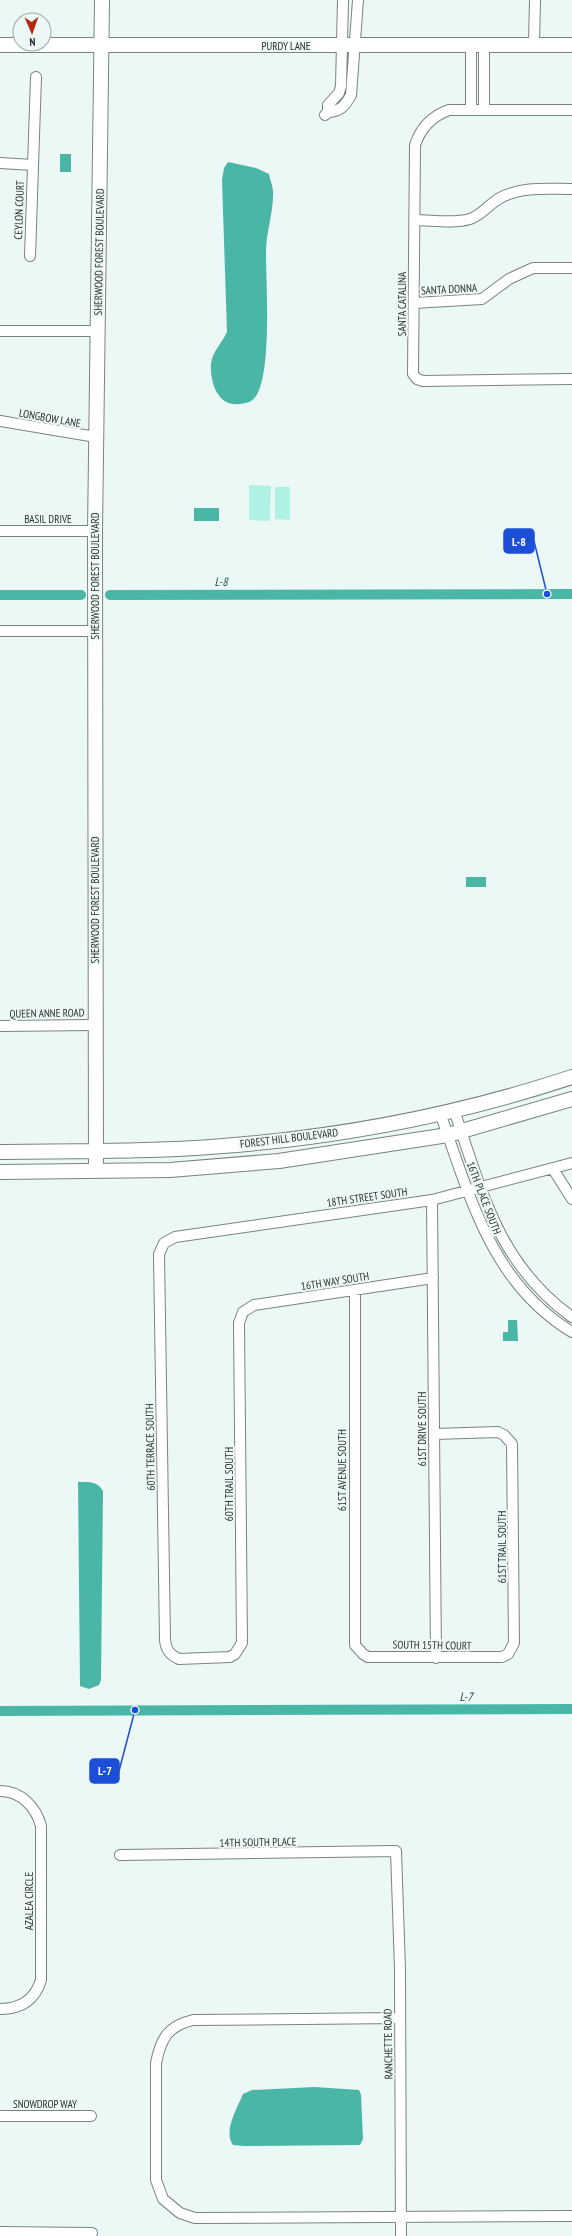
<svg xmlns="http://www.w3.org/2000/svg" width="572" height="2236" font-family="'PT Sans Narrow',sans-serif">
<rect width="100%" height="100%" fill="#ebf8f6"/>
<!-- green -->
<path fill="#aff1e5" d="M249 485 271 486 270 521 249 520Z
M275 487H290V520L275 519Z"/>
<!-- water -->
<path fill="#4ab6a6" d="M60 154H71V172H60Z
M228 162 256 168 269 174C270 181 274 188 273 195 273 214 266 233 266 252 266 283 272 372 256 396 252 402 247 403 240 404 218 407 210 383 211 364 212 352 222 343 227 332L222 180 224 168Z
M194 508H219V521H194Z
M466 877H486V887H466Z
M508 1320H517L518 1341H503V1332H508Z
M78 1482C90 1482 97 1481 103 1491L101 1680 99 1685 89 1689 80 1686Z
M315 2087 359 2090 361 2095 363 2139 360 2145 244 2146 233 2145C223 2131 237 2109 243 2094L252 2090Z"/>
<g fill="none" stroke-linecap="round" stroke-linejoin="round">
<!-- canal -->
<path stroke="#4ab6a6" stroke-width="10" d="M0 595H81
M110 595 572 594
M0 1711 572 1709"/>
<!-- street casing -->
<g stroke="#798482" stroke-width="12">
<path id="street" d="M484 44V109
M534 44 535 0
M471 45V110
M572 110H449C432 116 421 127 415 145L413 374 417 379 423 381 572 379
M328 112C341 111 345 106 351 95L358 0
M325 115 328 112V105L339 93 341 86 343 0
M0 163 33 165
M415 220C432 220 453 224 470 219 482 215 489 204 500 198 522 186 548 189 572 189
M30 256 36 77
M414 303 482 299 509 279 533 268H572
M0 331H97
M0 421 96 437
M0 531H95
M0 631H95
M0 1026 95 1025
M454 1110C482 1191 498 1264 572 1317
M440 1113C470 1196 491 1283 572 1332
M553 1169 572 1199
M432 1200 436 1658
M433 1278 254 1305 243 1312 239 1323 242 1643 235 1654 230 1657 179 1659C170 1655 166 1650 165 1640L159 1254 164 1243 175 1237 432 1200 572 1163
M355 1290V1645L363 1654 368 1657H502L508 1654 514 1643 512 1444 504 1435 498 1432 434 1434
M0 1791C21 1791 36 1807 41 1826V1980C35 2000 21 2009 0 2009
M120 1855 396 1851 400 1969 401 2236
M399 2018 193 2020C168 2026 161 2038 156 2063V2180L163 2199 180 2213 195 2218 572 2216
M0 2116H91
M0 2232 92 2233"/>
</g>
<!-- secondary casing -->
<g stroke="#798482" stroke-width="16">
<path id="secondary" d="M0 45H572
M0 1152C74 1151 149 1152 223 1146 341 1137 460 1114 572 1077
M96 1171 95 531 102 0
M0 1172 170 1170 279 1161 448 1135 572 1099"/>
</g>
<!-- street -->
<use href="#street" stroke="#fff" stroke-width="10"/>
<!-- secondary -->
<use href="#secondary" stroke="#fff" stroke-width="14"/>
</g>
<g text-anchor="middle" stroke-width="4" stroke-linejoin="round" paint-order="stroke">
<!-- street labels -->
<g font-size="11" fill="#2d3231" stroke="#ebf8f6">
<text x="286" y="50">PURDY LANE</text>
<text transform="translate(19 210) rotate(-88)" y="4">CEYLON COURT</text>
<text transform="translate(99 252) rotate(-89)" y="4">SHERWOOD FOREST BOULEVARD</text>
<text transform="translate(449 289) rotate(-3)" y="4">SANTA DONNA</text>
<text transform="translate(402 304) rotate(-90)" y="4">SANTA CATALINA</text>
<text transform="translate(50 418) rotate(10)" y="4">LONGBOW LANE</text>
<text x="48" y="523">BASIL DRIVE</text>
<text transform="translate(95 576) rotate(-90)" y="4">SHERWOOD FOREST BOULEVARD</text>
<text transform="translate(95 900) rotate(-90)" y="4">SHERWOOD FOREST BOULEVARD</text>
<text transform="translate(47 1013) rotate(-1)" y="4">QUEEN ANNE ROAD</text>
<text transform="translate(289 1138) rotate(-7)" y="4">FOREST HILL BOULEVARD</text>
<text transform="translate(367 1197) rotate(-8)" y="4">18TH STREET SOUTH</text>
<text transform="translate(484 1198) rotate(69)" y="4">16TH PLACE SOUTH</text>
<text transform="translate(335 1281) rotate(-9)" y="4">16TH WAY SOUTH</text>
<text transform="translate(422 1429) rotate(-90)" y="4">61ST DRIVE SOUTH</text>
<text transform="translate(150 1447) rotate(-91)" y="4">60TH TERRACE SOUTH</text>
<text transform="translate(342 1470) rotate(-90)" y="4">61ST AVENUE SOUTH</text>
<text transform="translate(229 1484) rotate(-90)" y="4">60TH TRAIL SOUTH</text>
<text transform="translate(502 1547) rotate(-90)" y="4">61ST TRAIL SOUTH</text>
<text transform="translate(432 1645) rotate(1)" y="4">SOUTH 15TH COURT</text>
<text transform="translate(258 1842) rotate(-1)" y="4">14TH SOUTH PLACE</text>
<text transform="translate(29 1901) rotate(-90)" y="4">AZALEA CIRCLE</text>
<text transform="translate(388 2044) rotate(-91)" y="4">RANCHETTE ROAD</text>
<text x="45" y="2108">SNOWDROP WAY</text>
</g>
<!-- water labels -->
<g font-size="12" font-style="italic" fill="#1b4b43" stroke="#ebf8f6">
<text x="221" y="586">L-8</text>
<text x="466" y="1701">L-7</text>
</g>
</g>
<!-- callouts -->
<path fill="none" stroke="#1d4ed8" stroke-width="1.5" d="M547 594L534 541M135 1710L119 1771"/>
<g fill="#1d4ed8" stroke="#ebf8f6" stroke-width="1.5">
<circle cx="547" cy="594" r="4"/>
<circle cx="135" cy="1710" r="4"/>
</g>
<g fill="#1d4ed8" stroke="#1d4ed8" stroke-width="1.5">
<rect x="504" y="529" width="30" height="24" rx="4"/>
<rect x="90" y="1759" width="29" height="24" rx="4"/>
</g>
<g font-size="12" text-anchor="middle" font-weight="bold" fill="#fff">
<text x="519" y="546">L-8</text>
<text x="105" y="1775">L-7</text>
</g>
<!-- north arrow -->
<g transform="translate(32 32) rotate(178)"><circle r="19" fill="#ebf8f6" stroke="#9fa9a7"/>
<path d="M0-3L7 15L0 10L-7 15Z" fill="#b42710"/>
<text y="-6" font-size="11" font-weight="bold" text-anchor="middle" fill="#2d3231">N</text>
</g>
</svg>
